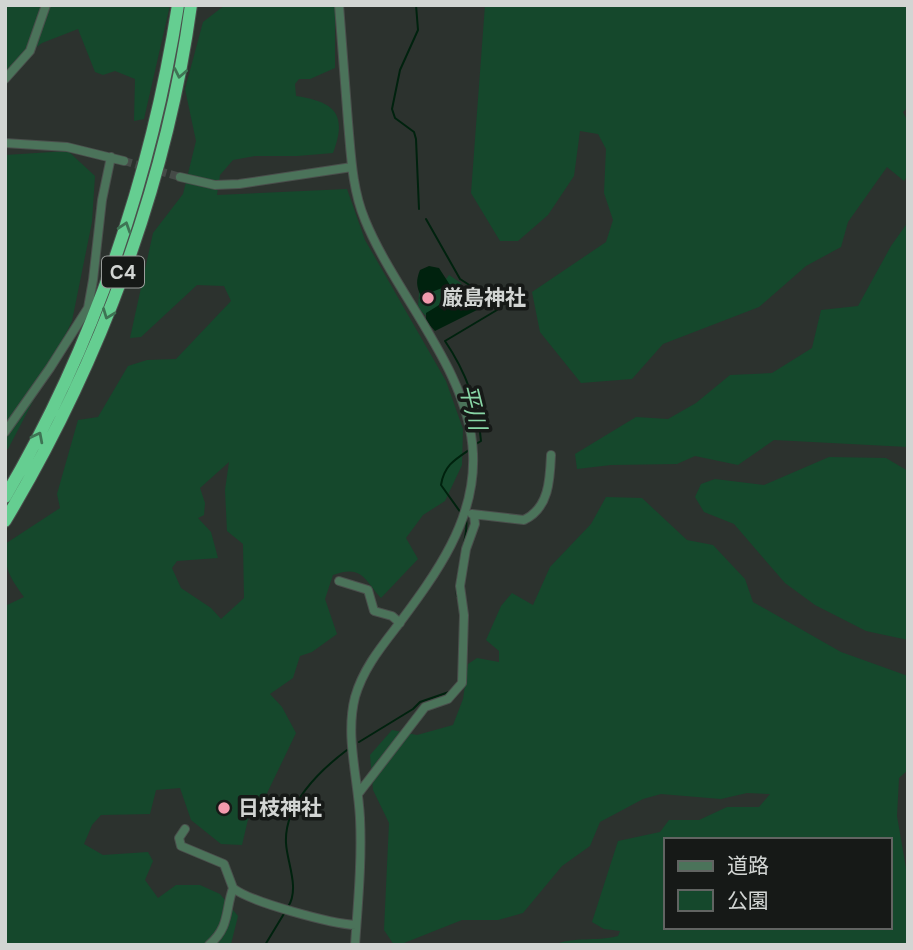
<svg xmlns="http://www.w3.org/2000/svg" width="913" height="950" font-family="'DM Sans','Noto Sans JP',sans-serif">
<rect width="100%" height="100%" fill="#2c322e"/>
<!-- green -->
<path fill="#15482c" fill-rule="evenodd" d="M5 5H170L144 119 134 121 135 79 115 71 103 75 95 72 78 29 42 43 5 71Z
M225 5H335V68L310 79H299L295 84 296 96C334 102 348 113 333 153L297 156H255L233 160 220 175 217 195 347 189 365 240 446 381 463 429 462 465 445 501 423 515 406 538 418 559 381 598C363 578 362 565 333 575L325 599 337 634 312 652 300 656 293 678 270 694 282 707 296 733 258 812 250 811 242 845 221 844 191 820 180 788 156 790 150 814 101 815 92 825 84 844 103 855 148 852 153 861 145 880 158 898 176 885H200L220 894 238 916 231 944 5 945V606L24 597C9 576 5 570 5 544L60 508 57 494 78 420 98 417 128 366 147 360 176 359 231 301 224 286 197 285 141 337 130 338 153 233 183 194 196 141 185 89 203 22ZM229 462 225 490 227 531 243 544 244 598 221 619 211 608 181 588 172 568 177 561 218 558 211 532 198 518 204 515 205 503 200 488Z
M485 5H908V107L903 112 908 122V175L904 181 887 167 848 222 841 247 806 266 759 307 663 344 632 379 581 383 540 332 532 292 606 242 613 220 604 193 606 149 598 134 580 131 574 176 548 215 518 241H500L471 193Z
M68 151 95 176 92 222 72 321 43 382 8 449 5 450V155Z
M908 222V447L774 440 738 465 695 456 677 464 611 465 577 469 575 454 636 417 668 419 696 403 730 375 772 373 812 348 821 310 858 306 891 246Z
M449 275 461 283 464 295 429 315H425L418 308 419 291 444 282Z
M829 457 886 458 908 471V640L866 631 815 605 785 583 734 524 704 512 695 497 701 484 715 479 764 485Z
M606 497 642 498 687 540 713 545 745 579 753 602 841 652 908 676V770L899 778 897 816 908 880V945H554C574 936 595 942 618 936L620 931 604 929 592 922 618 841 660 832 669 820H699L727 807H759L770 794 747 793 721 799 661 794 643 799 600 822 590 846 562 866 523 913 498 920H462L399 945H394L384 930 389 823 373 790 370 755 392 730 417 735 453 725 463 699 468 664 477 658 499 662V651L486 640 501 606 512 593 533 605 550 567 591 524ZM666 840H890V927H666Z"/>
<!-- water -->
<path fill="#00220e" d="M429 266 439 268 450 285 421 296C416 286 416 280 420 270Z
M465 290 487 305 435 331 426 321V313C440 305 450 297 465 290Z"/>
<g fill="none" stroke-linecap="round" stroke-linejoin="round">
<!-- stream -->
<path stroke="#00220e" stroke-width="2" d="M416 5 418 30 400 70 392 109 395 118 414 132 416 139 419 209
M426 219 460 279 499 304 497 310 445 341C466 372 478 404 481 441L476 444
M461 513 441 485C444 466 454 460 469 450
M457 596C454 576 470 530 466 520
M359 742 413 709 420 702 449 692
M288 907C300 888 287 863 286 843 284 805 319 771 347 750
M265 945 285 912"/>
<!-- minor-tunnel -->
<path stroke="#454a47" stroke-width="8" stroke-dasharray="8 4" stroke-linecap="butt" d="M124 161 180 177"/>
<!-- minor casing -->
<g stroke="#4a4f4c" stroke-width="10">
<path id="minor" d="M339 5C342 44 345 83 348 122 351 155 352 189 365 220 396 296 470 371 473 454 476 520 436 574 398 625 381 647 363 669 355 697 345 736 358 778 360 818 362 861 358 902 355 945
M5 79 30 51 46 5
M5 143 67 147 124 161
M180 177 215 185 239 184 352 167
M5 432 50 368 88 308 93 280 102 200 111 157
M472 514 524 520C549 508 550 480 551 455
M339 581 368 590 374 611 392 616 400 623
M358 794 425 707 448 699 462 683 464 615 460 586 466 549 475 524 474 515
M185 829 179 838 181 846 224 864 233 888
M209 945C230 927 225 911 233 888 250 902 332 924 356 925"/>
</g>
<!-- highway casing -->
<g stroke="#4a4f4c" stroke-width="14">
<path id="highway" d="M5 497C94 346 151 177 178 5
M5 521C99 364 166 187 191 5"/>
</g>
<!-- minor -->
<use href="#minor" stroke="#4b735a" stroke-width="8"/>
<!-- highway -->
<use href="#highway" stroke="#65ce91" stroke-width="12"/>
</g>
<!-- one-way arrows -->
<defs><path id="oneway-chevron" d="M-2-3.5L2.5 0L-2 3.5" fill="none" stroke-width="1.6" stroke-linecap="round" stroke-linejoin="round" transform="scale(1.75)"/></defs>
<g stroke="#3e7454">
<use href="#oneway-chevron" transform="translate(180 73) rotate(101)"/>
<use href="#oneway-chevron" transform="translate(125 227) rotate(-72)"/>
<use href="#oneway-chevron" transform="translate(108 314) rotate(111)"/>
<use href="#oneway-chevron" transform="translate(38 437) rotate(-63)"/>
</g>
<!-- markers -->
<g fill="#f29aad" stroke="#161917" stroke-width="2.5">
<circle cx="428" cy="298" r="7"/>
<circle cx="224" cy="808" r="7"/>
</g>
<g text-anchor="middle" stroke-width="7" stroke-linejoin="round" paint-order="stroke">
<!-- shield labels -->
<rect fill="#161917" stroke="#9a9d9b" stroke-width="2" x="102" y="256.5" width="42" height="31" rx="5"/>
<g font-size="19" font-weight="bold" fill="#d2d5d3">
<text x="123" y="279">C4</text>
</g>
<!-- poi labels -->
<g font-size="21" font-weight="bold" fill="#d2d5d3" stroke="#161917" text-anchor="start">
<text x="442" y="305">厳島神社</text>
<text x="238" y="815">日枝神社</text>
</g>
<!-- water labels -->
<g font-size="23" font-style="italic" fill="#89d6a6" stroke="#161917">
<text transform="translate(473 407) rotate(76)" y="8">平川</text>
</g>
</g>
<!-- border -->
<rect width="913" height="950" fill="none" stroke="#d2d5d3" stroke-width="14"/>
<!-- legend -->
<rect x="664" y="838" width="228" height="91" fill="#161917" stroke="#616462" stroke-width="2"/>
<rect x="678" y="861" width="35" height="10" fill="#4b735a" stroke="#616462" stroke-width="2"/>
<text x="727" y="873" font-size="21" fill="#d2d5d3">道路</text>
<rect x="678" y="890" width="35" height="21" fill="#15482c" stroke="#616462" stroke-width="2"/>
<text x="727" y="908" font-size="21" fill="#d2d5d3">公園</text>
</svg>
